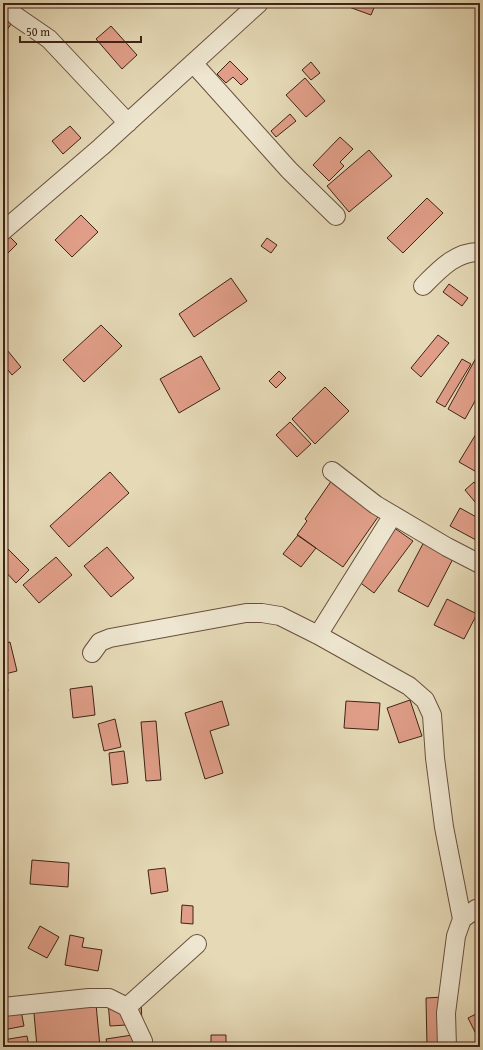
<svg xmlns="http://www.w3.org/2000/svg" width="483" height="1050" font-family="'Gentium Book Plus',serif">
<rect width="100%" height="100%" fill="#e5d9b6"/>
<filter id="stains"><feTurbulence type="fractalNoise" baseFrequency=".005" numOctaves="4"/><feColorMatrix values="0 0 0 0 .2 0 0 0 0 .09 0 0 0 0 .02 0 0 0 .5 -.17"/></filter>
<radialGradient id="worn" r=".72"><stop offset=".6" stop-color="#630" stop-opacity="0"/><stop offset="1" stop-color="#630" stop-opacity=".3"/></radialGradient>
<!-- building -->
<path fill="#e09e88" stroke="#402316" d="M350 3H376L371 15 349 7Z
M3 15 15 19 3 35Z
M111 26 137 55 122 69 96 39Z
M230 61 248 79 241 85 233 77 226 83 217 74Z
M311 62 320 73 311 80 302 70Z
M305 78 325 101 306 117 286 95Z
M290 114 296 121 276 137 271 131Z
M70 126 81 138 63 154 52 141Z
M340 137 353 149 340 162 344 166 329 181 313 165Z
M369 150 392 176 349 212 327 186Z
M480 175V186L475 179Z
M427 198 443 213 403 253 387 238Z
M81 215 98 232 72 257 55 240Z
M7 234 17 244 6 255 3 252V238Z
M267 238 277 245 271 253 261 246Z
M231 278 247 301 194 337 179 314Z
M449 284 468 298 462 306 443 292Z
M101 325 122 346 84 382 63 360Z
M438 335 449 343 421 377 411 368Z
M3 345 21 367 12 375 3 364Z
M201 356 220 389 179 413 160 379Z
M477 356 480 357V392L465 419 448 409Z
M462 359 471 364 445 407 436 402Z
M279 371 286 378 276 388 269 381Z
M325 387 349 411 315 444 292 419Z
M290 422 311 444 297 457 276 435Z
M476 434 480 436V474L459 462Z
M110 472 129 493 69 547 50 526Z
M332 480 380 514 343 567 297 535 307 521 305 519Z
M474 482 480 490V508L465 490Z
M460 508 480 519V532L476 540 450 526Z
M393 527 413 541 374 593 354 578Z
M298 535 316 548 301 567 283 554Z
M426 538 456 553 428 607 398 591Z
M3 544 29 570 16 583 3 569Z
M107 547 134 578 111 597 84 566Z
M56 557 72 575 39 603 23 585Z
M447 599 477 614 464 639 434 625Z
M10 642 17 671 5 674 8 691 3 692V644Z
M480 655V664L476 661Z
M92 686 95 715 73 718 70 689Z
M410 700 422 736 399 743 387 708Z
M222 701 229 725 210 731 223 773 205 779 185 713Z
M346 701 380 703 378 730 344 728Z
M115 719 121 747 104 751 98 724Z
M156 721 161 780 146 781 141 722Z
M124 751 128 783 112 785 109 753Z
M32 860 69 863 68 887 30 884Z
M165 868 168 891 151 894 148 870Z
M182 905 193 906V924L181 923Z
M40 926 59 937 47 958 28 948Z
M70 935 84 938 82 947 102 950 98 971 65 965Z
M443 997 444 1047H427L426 998Z
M141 999 142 1024 110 1026 108 1001Z
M19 1000 24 1026 3 1030V1004Z
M33 1002 96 1004 100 1047H69L68 1046 37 1047Z
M480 1012V1042L468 1018Z
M139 1034 141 1047H108L106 1039Z
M211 1035H226V1047H211Z
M27 1036 29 1047H3V1040Z"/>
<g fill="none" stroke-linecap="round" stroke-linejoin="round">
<!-- minor casing -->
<g stroke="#69503e" stroke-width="20">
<path id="minor" d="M3 3 17 17 49 39 128 123
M193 63 289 170 336 216
M3 231 101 147 259 3
M423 286C439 270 456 251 480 252
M332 471 376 505 447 547 480 564
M318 635 393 515
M92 653 100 642 110 638 246 613H262L280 616 318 635 409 686 425 700 432 715 435 758 444 827 462 919
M3 1007 89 998H109L127 1007 143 1041V1047
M127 1007 197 944
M447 1047 446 1013 456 936 462 919 476 909 480 908"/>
</g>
<!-- minor -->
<use href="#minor" stroke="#eee6d0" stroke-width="18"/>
</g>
<!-- margin -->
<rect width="483" height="1050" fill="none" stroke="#e5d9b6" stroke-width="16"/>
<rect x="4" y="4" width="475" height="1042" fill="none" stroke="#402316" stroke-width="2"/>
<rect x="8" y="8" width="467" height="1034" fill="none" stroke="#402316"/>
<!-- scale -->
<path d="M20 36v6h121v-6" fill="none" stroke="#402316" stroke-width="2"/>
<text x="26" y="36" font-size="12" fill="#402316" stroke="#eee6d0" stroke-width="3" paint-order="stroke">50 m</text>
<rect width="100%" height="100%" filter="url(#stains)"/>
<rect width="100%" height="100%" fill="url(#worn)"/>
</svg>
